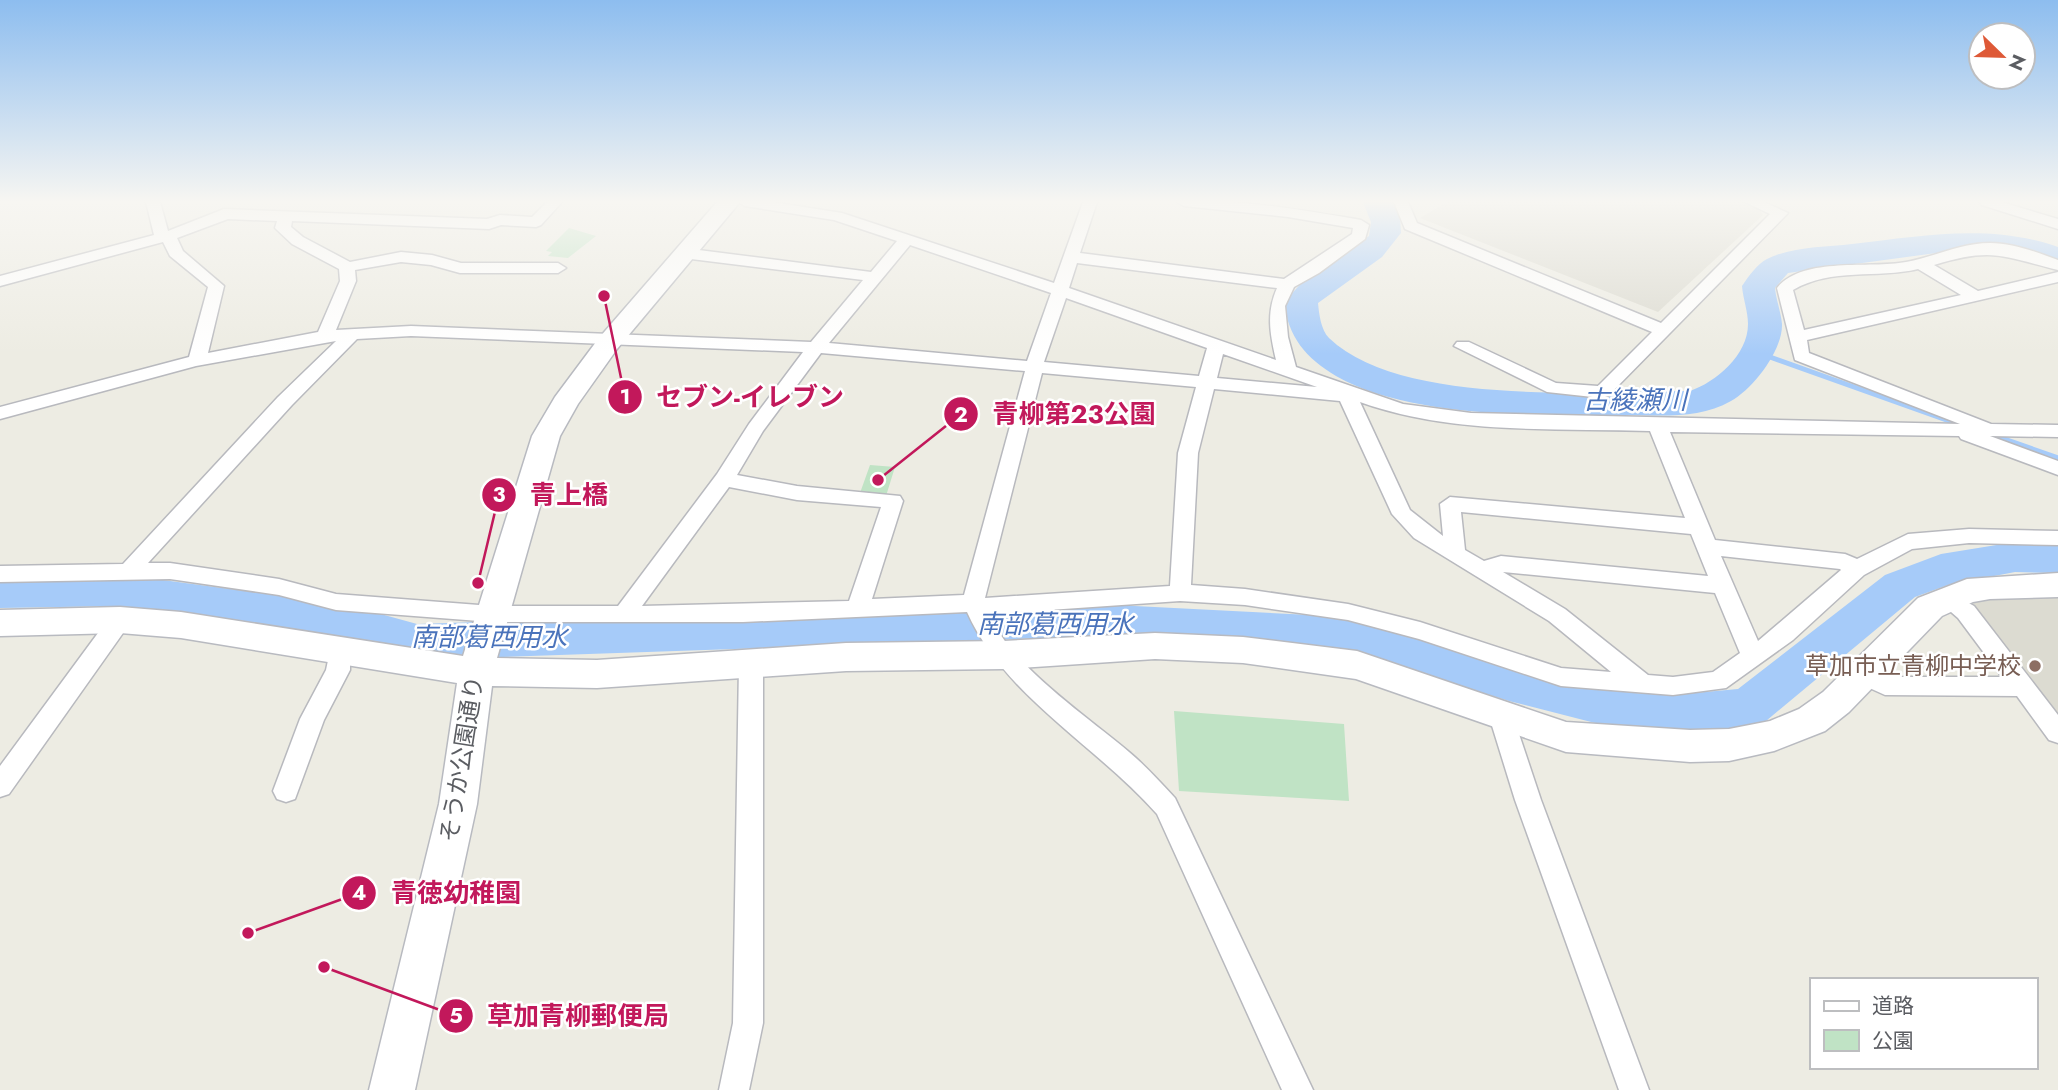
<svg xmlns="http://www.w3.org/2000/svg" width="2058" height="1090" font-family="Jost,'Noto Sans JP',sans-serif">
<rect width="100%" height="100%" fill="#edece3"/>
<!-- education -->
<path fill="#dcdbd1" d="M1447 202H1741L1759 208 1763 215 1658 312 1420 218Z
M2002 594 2058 595V726L1965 606Z"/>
<!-- green -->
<path fill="#c0e3c5" d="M569 228 596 236 568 258 548 256 552 252 546 251Z
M870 465 895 467 886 496 860 493Z
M1174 711 1344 724 1349 801 1179 791Z"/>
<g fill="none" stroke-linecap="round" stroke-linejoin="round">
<!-- stream-far1 -->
<path stroke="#a6cbf9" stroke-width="5" d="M1756 352 1966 427"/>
<!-- stream -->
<path stroke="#a6cbf9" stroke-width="7" d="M1984 433 2058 459"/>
<!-- river -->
<path fill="#a6cbf9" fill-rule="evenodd" d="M1363 202H1393L1400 217 1401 233 1382 257 1318 303C1319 314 1321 330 1329 338 1401 407 1594 391 1690 391 1716 382 1748 355 1748 324 1748 311 1743 299 1742 286 1748 277 1758 263 1767 259 1791 247 1825 247 1852 244 1922 236 1990 223 2058 247V267L2020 255 1966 249 1788 273 1775 288C1776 300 1781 312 1782 324 1783 350 1753 389 1731 401 1698 420 1659 415 1622 415 1540 416 1409 418 1336 376 1306 358 1288 337 1284 302L1307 277 1369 236 1371 222Z
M2015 542 2058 543V573L2015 572 1948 585 1915 597 1766 721 1749 727 1672 735 1634 733 1509 701 1350 651 1076 637 417 660 348 639 118 606 0 608V576L118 574 348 605 417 624 1076 603 1350 617 1509 663 1634 693 1672 695 1738 689 1885 575 1941 554Z"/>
<!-- street casing -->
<g stroke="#b8b9be" stroke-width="3">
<path id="street" d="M146 202H160L168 231 224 209 487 219 500 215 532 217 547 202H562L541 225 536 227 501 225 489 229 292 221 291 227 303 237 350 262 401 252 432 255 461 263H558L566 268 558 273H460L431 265 401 262 355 270 356 281 336 330 411 326 811 342 863 280 683 258 675 253 683 248 871 272 897 241 834 220 745 206 738 202H772L842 213 1054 283 1083 202H1097L1080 253 1284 279 1352 234 1353 228 1288 217 1184 206 1177 202C1238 198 1300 210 1361 220L1369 225 1365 239 1319 273 1294 287 1285 306 1288 337 1296 367 1403 404 1471 413 1960 424 1795 360 1777 288C1803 256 1869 269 1906 262 1934 257 1961 243 1990 243 2013 243 2036 252 2058 260V270C2002 256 1992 247 1934 265L1978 291 2058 272V282L1807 340 1809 353 1991 424 2058 425V437L1990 436 2058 461V475L1961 439 1959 436 1670 432 1715 540 1845 554 1857 559 1908 534 1969 529 2058 531V545L1969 543 1912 549 1864 575 1793 640 1726 688 1673 695 1561 686 1419 639 1348 620 1245 605 1180 601 990 614C1007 663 1089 718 1129 752 1146 766 1160 782 1175 798L1313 1090H1282L1157 814C1096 745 1005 697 967 612L743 622H492L336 610 279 595 170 579 0 582V566L123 564 278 397 336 341 196 366 0 419V407L189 357 208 287 170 256 163 242 0 286V276L154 235ZM228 219 277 221 275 228 292 244 339 269 340 281 318 332 208 353 224 286 183 251 177 238ZM910 245 1051 293 1027 361 829 343ZM1077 263 1277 288C1266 313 1270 334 1276 360L1069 288ZM1918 269 1961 295 1804 330 1793 290C1832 267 1877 279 1918 269ZM1066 298 1207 348 1199 376 1044 362ZM411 336 803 352 749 424 717 474 618 606H492L336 594 279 579 170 563H148L292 405 357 339ZM821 353 1025 371 964 595 872 599 903 501 900 496 797 486 737 475 763 431ZM1223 354 1317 387 1217 378ZM1042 373 1196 387 1178 453 1170 586 985 598ZM1214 389 1340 401 1392 514 1414 538 1549 621 1611 672 1561 668 1420 622 1348 604 1245 589 1191 585 1198 453ZM1360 402C1452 435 1554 428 1650 431L1685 518 1450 497 1440 504 1443 536 1410 510ZM729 487 797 500 881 507 849 601 642 606ZM1461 512 1691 534 1708 576 1501 556 1484 561 1465 550ZM1721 556 1840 569 1841 570 1758 641ZM1503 572 1715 593 1740 653 1713 672 1673 677 1648 675 1565 609Z
M1394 202H1408L1417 223 1661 323 1770 214 1745 202H1764L1788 213 1608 396 1602 398 1547 392 1454 346 1457 342H1469L1556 383 1598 386 1652 332 1405 229Z
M1980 202H2001L2058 219V229L1982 205Z
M1947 591 1974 606 2058 715V743L2049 740 2017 696 1885 695 1854 681 1850 674 1854 667 1862 665 1888 677H2002L1958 618 1936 599 1939 593Z
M120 611 128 614 131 620 128 626 9 794 0 797V766L112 614Z
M339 643 347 646 350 652V670L324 720 295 799 286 802 277 799 273 791 300 719 326 670 331 646Z
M751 656 759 659 763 665V1023L749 1090H719L733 1023 739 665 743 659Z
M1501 706 1510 709 1513 716 1541 800 1649 1090H1619L1515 800 1489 716 1492 709Z"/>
</g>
<!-- secondary casing -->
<g stroke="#b8bac0" stroke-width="3">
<path id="secondary" d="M717 202H740L617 349 578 404 560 436 497 658 597 660 846 643 1004 641 1155 633 1243 637 1357 651 1566 722 1690 730 1729 729 1770 721 1799 709 1823 692 1918 598 1967 579 2058 573V597L1990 599 1973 602 1942 616 1849 712 1825 731 1774 751 1729 761 1690 762 1566 752 1356 679 1243 663 1155 659 1004 669 846 671 597 688 492 686 477 804 415 1090H369L439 804 457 683 181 638 120 633 0 636V610L120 607 181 612 463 656 532 436 555 397 599 338Z"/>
</g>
<!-- street -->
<use href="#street" fill="#fff" fill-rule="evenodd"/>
<!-- secondary -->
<use href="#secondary" fill="#fff" fill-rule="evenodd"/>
</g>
<!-- sky -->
<linearGradient id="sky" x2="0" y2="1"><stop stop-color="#8dbdef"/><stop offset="0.57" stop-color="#f7f6f2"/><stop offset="1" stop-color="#f7f6f2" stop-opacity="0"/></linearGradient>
<rect width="2058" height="354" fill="url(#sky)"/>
<!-- markers -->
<circle fill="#8d6e63" stroke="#fff" stroke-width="2.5" cx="2035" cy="666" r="7"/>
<g text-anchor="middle" stroke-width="5" stroke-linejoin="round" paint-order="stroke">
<!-- education labels -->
<g font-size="24" fill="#785e54" stroke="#fff" text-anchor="end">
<text x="2021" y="674">草加市立青柳中学校</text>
</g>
<!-- street labels -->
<g font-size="24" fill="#5b5d62" stroke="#fff">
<text transform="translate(462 759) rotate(-81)" y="8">そうか公園通り</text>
</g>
<!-- water labels -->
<g font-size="26" font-style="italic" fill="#4a73bb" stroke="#fff">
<text x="1635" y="409">古綾瀬川</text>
<text x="1055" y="633">南部葛西用水</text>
<text x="489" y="646">南部葛西用水</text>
</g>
</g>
<!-- callouts -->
<path fill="none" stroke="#c2185b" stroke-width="2.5" d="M604 296L625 397M878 480L961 414M478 583L499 495M248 933L359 893M324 967L456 1016"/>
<g fill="#c2185b" stroke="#fff" stroke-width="2.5">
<circle cx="604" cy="296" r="7"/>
<circle cx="878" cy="480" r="7"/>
<circle cx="478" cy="583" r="7"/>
<circle cx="248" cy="933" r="7"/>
<circle cx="324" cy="967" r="7"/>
<circle cx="625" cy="397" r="18"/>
<circle cx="961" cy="414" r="18"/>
<circle cx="499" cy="495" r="18"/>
<circle cx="359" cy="893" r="18"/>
<circle cx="456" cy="1016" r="18"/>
</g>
<g font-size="21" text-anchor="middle" font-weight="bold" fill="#fff">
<text x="625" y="404">1</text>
<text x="961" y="422">2</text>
<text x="499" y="502">3</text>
<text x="359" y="900">4</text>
<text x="456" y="1023">5</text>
</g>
<g font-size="26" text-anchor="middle" font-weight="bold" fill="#c2185b" stroke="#fff" stroke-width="5" stroke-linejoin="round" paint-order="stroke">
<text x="750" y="406">セブン-イレブン</text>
<text x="1074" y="423">青柳第23公園</text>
<text x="569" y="504">青上橋</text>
<text x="456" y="902">青徳幼稚園</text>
<text x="578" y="1025">草加青柳郵便局</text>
</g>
<!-- legend -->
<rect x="1810" y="978" width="228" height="91" fill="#ffffff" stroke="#bdbec0" stroke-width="2"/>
<rect x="1824" y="1001" width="35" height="10" fill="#ffffff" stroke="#bdbec0" stroke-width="2"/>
<text x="1872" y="1013" font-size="21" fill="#5b5d62">道路</text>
<rect x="1824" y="1030" width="35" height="21" fill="#c0e3c5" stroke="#bdbec0" stroke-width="2"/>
<text x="1872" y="1048" font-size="21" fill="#5b5d62">公園</text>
<!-- north arrow -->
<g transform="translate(2002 56) rotate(113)"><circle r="33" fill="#ffffff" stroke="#bdbec0" stroke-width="2"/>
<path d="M0-5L12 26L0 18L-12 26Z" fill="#de5937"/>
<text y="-10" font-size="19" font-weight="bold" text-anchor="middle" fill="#5b5d62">N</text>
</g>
</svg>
